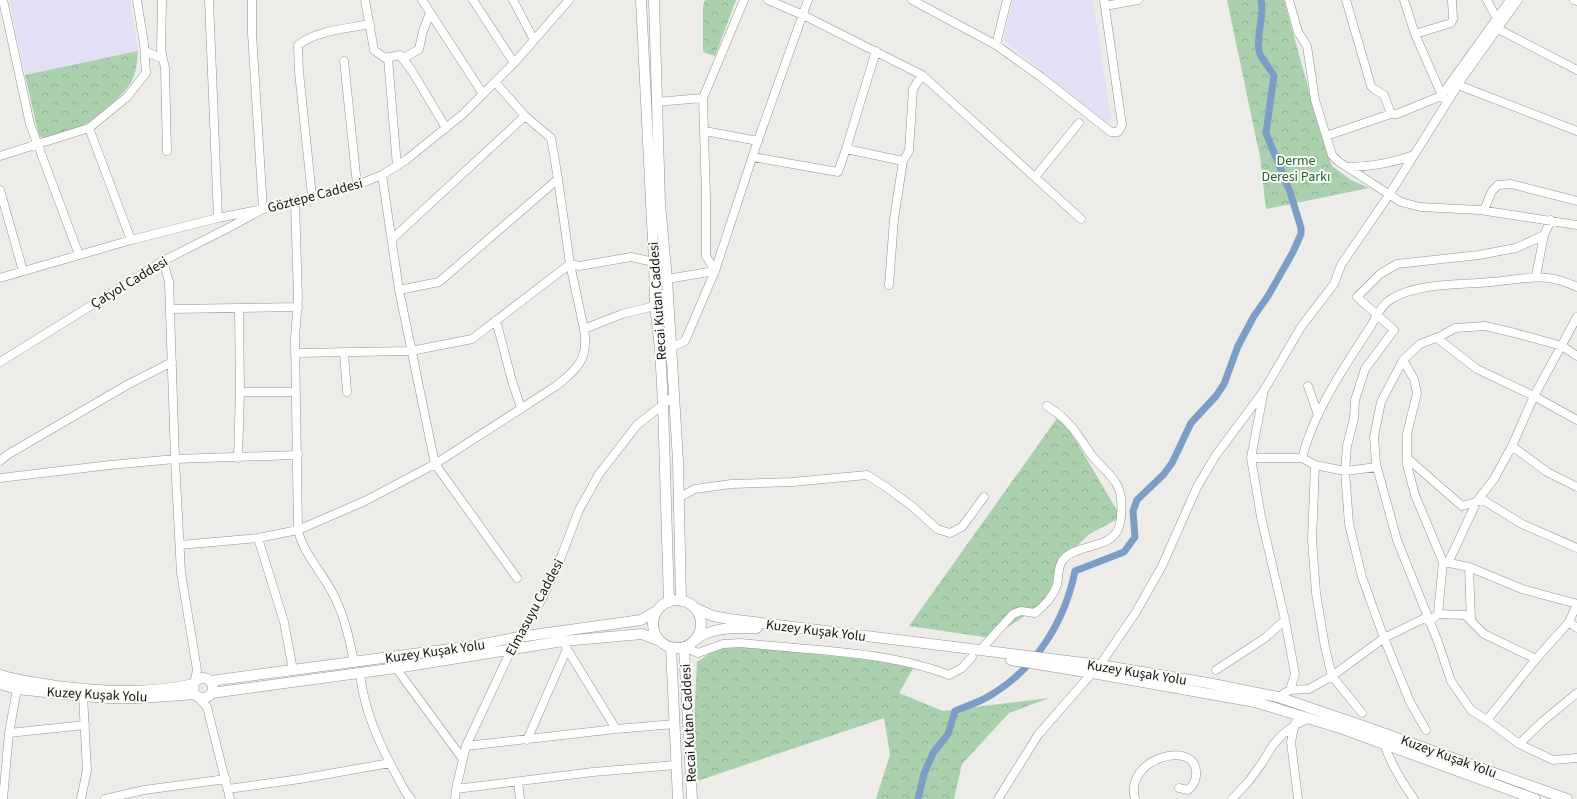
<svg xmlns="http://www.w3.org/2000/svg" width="1577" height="799" font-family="'Source Sans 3',sans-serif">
<defs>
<pattern id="forest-crowns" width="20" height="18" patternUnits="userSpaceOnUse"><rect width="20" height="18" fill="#aad0ad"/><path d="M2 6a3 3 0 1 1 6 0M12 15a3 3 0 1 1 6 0" fill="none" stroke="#92b294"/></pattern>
</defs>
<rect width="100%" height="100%" fill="#edece9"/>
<!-- education -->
<path fill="#e3dff5" d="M9 0H130L138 51 25 75Z
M1013 0H1093L1111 119 1106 123 1003 40Z"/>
<!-- forest -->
<path fill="url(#forest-crowns)" d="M705 0H736L715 56 703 52V6Z
M1227 0H1284L1321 134 1332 166 1351 180 1369 188 1266 209 1260 157Z
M138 51C137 60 137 70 133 78 128 93 93 121 79 128 68 133 55 135 43 138L39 136 25 75Z
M1060 414 1121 517 1088 535 1061 562 1043 607 1029 613 991 638 909 626Z
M723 644 915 665 899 693 943 711 1049 698 1009 713 962 764 954 799H876L890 755 884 718 691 783 697 662Z"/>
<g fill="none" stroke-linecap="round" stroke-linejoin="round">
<!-- canal -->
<path stroke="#7c9dc5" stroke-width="7" d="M918 799 924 774 933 753 948 734 955 711C967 706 980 702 991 695 1036 668 1065 621 1075 571L1124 552 1135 537 1133 511 1137 500 1164 474 1172 463 1191 423 1216 396 1224 384 1238 346 1254 316 1268 296 1293 252 1301 234V228L1290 192 1266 133 1274 76C1270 68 1260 58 1259 51 1256 33 1265 16 1261 0"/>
<!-- minor casing -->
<g stroke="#949491" stroke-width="9">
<path id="minor" d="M3 0 30 124 79 255
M162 0 161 50 165 68 167 151
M209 0 218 218
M365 0 374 50 385 58 400 55 412 71 446 128
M422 0 483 94
M473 0 514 63
M513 0 534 40
M768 0 803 15 922 75 1081 219
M912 0 996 45 1041 77 1111 132H1118L1122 125 1104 0
M1289 0 1298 32 1307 46 1315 100 1332 155 1339 162 1401 202 1420 207 1480 210 1577 225
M1404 0 1415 34 1443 98
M1487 0 1497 19
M1574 0 1577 1
M1105 6 1138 0
M1498 29 1577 70
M1415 34 1451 23 1453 19 1452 0
M996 45 1007 0
M145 51 163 59
M388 58 397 166
M403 59 419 49 423 31 430 13
M344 61 357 185
M1458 85 1577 131
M656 102 703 98
M1391 114H1397L1441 96 1510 0
M89 128 131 240
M704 133 710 132 758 141
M1326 136 1391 114 1384 95 1374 89 1371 86 1346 0
M846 149 876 51
M0 156 89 128 127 97 146 73 144 44 137 0
M753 157 838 172 846 149 903 161
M1347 167C1371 167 1392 163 1414 155
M382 175 399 290 435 464 517 578
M1035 177 1079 123
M0 190 23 271
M312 196 299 72 298 45C318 30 346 29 370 24
M295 201 298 298 295 338 298 530C303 553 321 571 332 592 344 614 349 637 354 662
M1484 210 1492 191 1498 185 1511 184 1577 201
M392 239 525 116
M163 261 169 282 175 459 181 573 197 670 194 684
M654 262 631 257 579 266 570 264 584 329 622 314 655 306
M1536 276 1544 235
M0 278 131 240 218 218 263 209 357 185 382 175 406 160 463 114 514 63 569 0
M667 279 715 271 706 256V198L703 98 744 0
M889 285 894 219 903 161 909 151 913 89 922 75
M399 290 439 282 558 179
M170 309 298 307
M496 320 512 381 521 408
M1437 338 1477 369 1534 396 1577 420
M660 348 672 347 685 341 715 271 757 143 808 0
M295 353 411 351 472 339 570 264 558 179 551 138 525 116 495 82
M344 353 347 392
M1577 356 1562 346 1515 333 1485 326 1455 328 1441 336 1420 344 1403 360 1381 402 1374 437 1376 464 1397 540 1438 642 1451 681 1471 710 1487 720 1536 659 1569 622 1577 604
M1403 360 1414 379 1417 393 1407 434V465L1415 495 1443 562 1438 614 1429 622
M0 362 163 261 230 227 263 209 252 33V0
M1308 386 1318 415
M240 392H296
M1263 395 1251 458 1261 517 1285 620 1295 674 1290 690 1278 697
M1512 446 1547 472 1577 487
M238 458 240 392 239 308
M1251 458H1302L1315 465 1345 471 1377 467
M1302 458C1314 411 1343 369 1369 329 1376 318 1381 304 1393 298 1419 283 1461 285 1491 282 1526 279 1544 271 1577 287
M1407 458 1462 506 1483 500 1522 524 1577 548
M0 461 7 455 127 385 172 362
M1315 465 1312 540 1316 593 1325 647 1332 676 1362 713
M0 478 110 465 175 459 298 455
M678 498 695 489 731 484 792 482 867 475 886 487 913 507 937 529 950 533 962 527 984 497
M180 545 258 538
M1444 562 1469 567 1471 620
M1448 563 1477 501 1494 479 1512 446 1534 396 1577 317
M1469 567 1522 589 1577 604
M1438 614 1465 615 1484 634 1536 659
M1569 622 1577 628
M563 641 567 649 616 729
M684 647 698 653 723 644 741 643C807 650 887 651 949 675L962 668 972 657
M983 647 1013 614 1021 611 1035 613C1044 606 1053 597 1057 585 1059 577 1057 569 1062 561 1074 545 1103 549 1115 534 1123 526 1123 497 1118 487 1113 475 1101 467 1093 457 1088 451 1084 443 1079 437 1071 424 1060 414 1047 406
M1100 665 1136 612 1162 566 1197 487 1216 455 1263 392 1301 327 1334 284 1341 265 1369 224 1389 195 1463 77 1518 0
M396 668 462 758
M293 670 284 622 258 538 298 530 365 501 435 464 556 386C578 369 589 358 584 329
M1216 670 1265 638 1285 620
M360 672C363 709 380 746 398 778 402 785 405 793 411 799
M1290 690 1309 689 1332 676 1384 638 1427 617
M197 696 207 707 230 799
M1487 720 1519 744 1553 760 1577 758
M1295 723 1291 742 1298 799
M1426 730 1410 702 1384 638 1362 577 1349 524 1345 471 1347 446 1354 418 1355 400 1365 369 1394 330 1357 297 1380 274 1397 264 1479 255 1516 248 1544 235 1551 220
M9 733 85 725
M527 740 567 649
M1384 744C1391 764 1401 781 1414 799
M1519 744 1543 721 1577 693
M466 746 616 729 675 724
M518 782 520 799
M228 789 300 779 390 763
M456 789 593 772 676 765
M3 799 9 733 17 689
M81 799 87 770 83 696
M105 799 144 790 226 779
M455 799 456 789 466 746 512 648 542 599 558 565 579 510 588 494 599 474 637 425 675 395
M998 799 1038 735 1092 673
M1135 799C1124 758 1194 740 1196 771 1197 779 1194 785 1188 790L1179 788
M1232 799 1249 781 1262 763 1273 745 1282 735 1295 725 1310 718"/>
</g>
<!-- major casing -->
<g stroke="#949491" stroke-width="11">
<path id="major" d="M641 0 654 262 655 306 660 348 663 405 669 602
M654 0 660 204 667 279 678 461 681 601
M653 624a24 24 0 1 1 48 0a24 24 0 1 1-48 0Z
M693 607 713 616 729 619 1100 665 1208 683 1278 697 1366 727 1567 799
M694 641C711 626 736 628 757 628
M671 647 678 799
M684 647 692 799
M1011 660 1092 673 1255 702 1343 729 1535 799
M0 675C19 681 38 683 57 686 104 692 148 694 194 684
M193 688a10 10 0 1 1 20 0a10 10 0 1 1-20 0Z
M210 681 473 646 519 637 641 620 658 610
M0 684 17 689 83 696 108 698H141L195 694
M212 693 396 668 563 641 642 634 658 640"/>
</g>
<!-- minor -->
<use href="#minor" stroke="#fff" stroke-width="8"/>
<!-- major -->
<use href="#major" stroke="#fff" stroke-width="10"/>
</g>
<g text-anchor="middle" stroke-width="4" stroke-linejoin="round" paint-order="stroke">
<!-- park labels -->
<g font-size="14" fill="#276331" stroke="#fafaf6">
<text x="1296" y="165">Derme<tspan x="1296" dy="16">Deresi Parkı</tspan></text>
</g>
<!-- street labels -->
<g font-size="14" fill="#161514" stroke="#fafaf6">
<text transform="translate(315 195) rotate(-15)" y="5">Göztepe Caddesi</text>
<text transform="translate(129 282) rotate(-31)" y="5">Çatyol Caddesi</text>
<text transform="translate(657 301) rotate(-94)" y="5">Recai Kutan Caddesi</text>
<text transform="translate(534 607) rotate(-62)" y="5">Elmasuyu Caddesi</text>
<text transform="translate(816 630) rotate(7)" y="5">Kuzey Kuşak Yolu</text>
<text transform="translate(435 651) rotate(-8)" y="5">Kuzey Kuşak Yolu</text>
<text transform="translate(1137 672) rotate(9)" y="5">Kuzey Kuşak Yolu</text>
<text transform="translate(97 694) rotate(3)" y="5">Kuzey Kuşak Yolu</text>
<text transform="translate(688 723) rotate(-93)" y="5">Recai Kutan Caddesi</text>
<text transform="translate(1449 756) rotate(20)" y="5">Kuzey Kuşak Yolu</text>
</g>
</g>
</svg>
